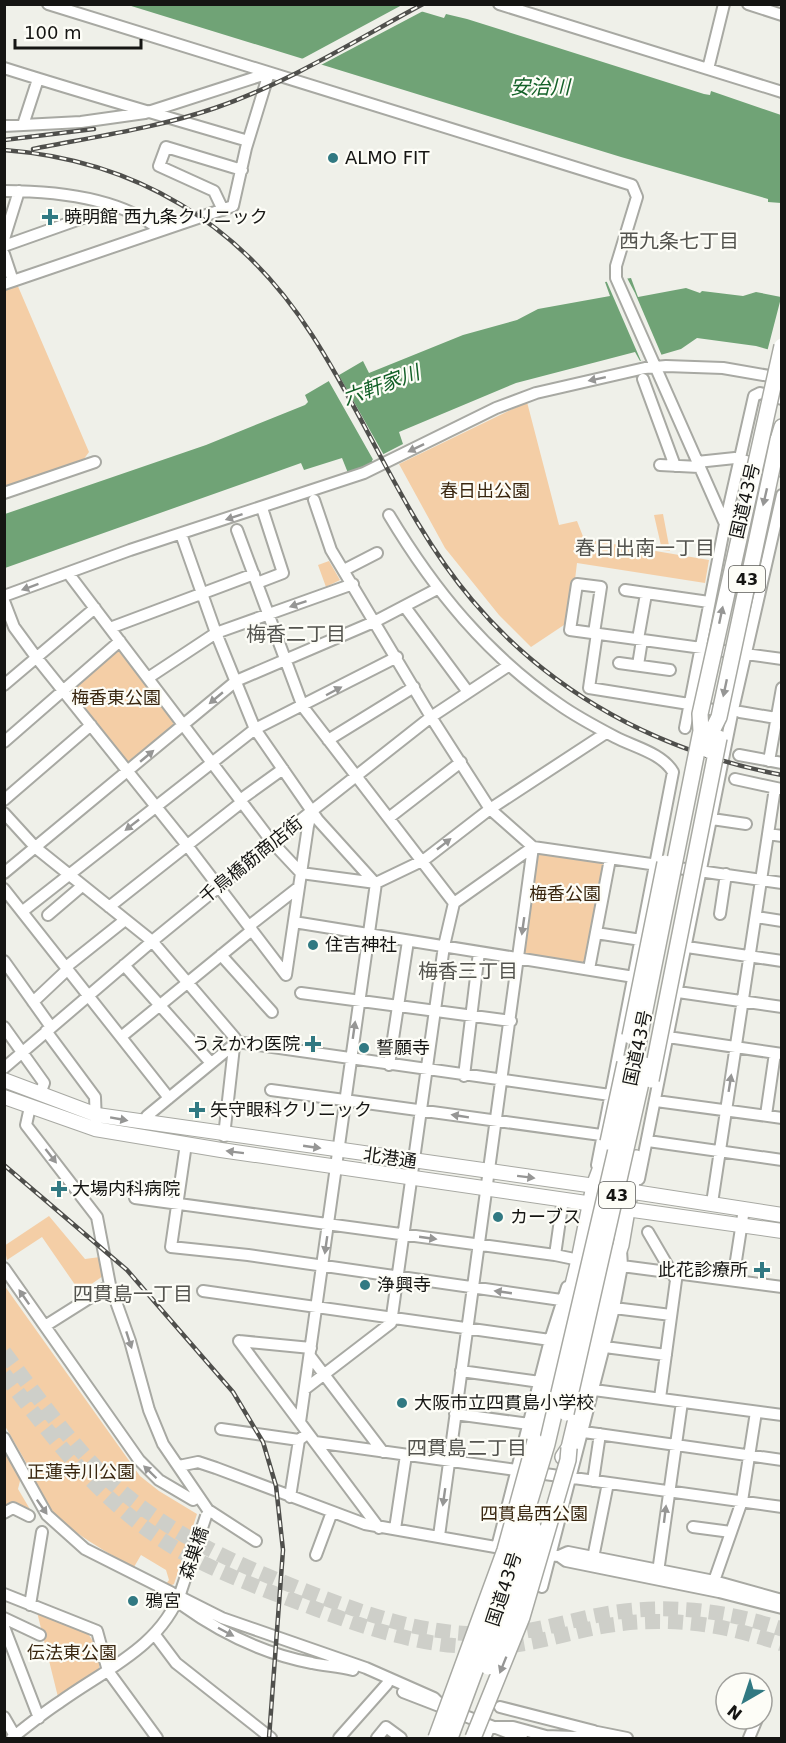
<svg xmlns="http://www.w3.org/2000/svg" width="786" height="1743" font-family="'DejaVu Sans','Noto Sans JP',sans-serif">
<rect width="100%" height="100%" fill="#eff0e9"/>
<!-- green -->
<path fill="#f4cea6" d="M17 284 89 452 81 463 5 489V288Z
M527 402 559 525 577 521 584 539 709 560 705 583 577 563 570 621 531 647 499 615 445 548 399 464Z
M663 514 670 551 662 550 654 515Z
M329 561 340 580 326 587 318 565Z
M115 649H120L173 721V726L131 762 126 761 71 693V687Z
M541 854 602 863 605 867 585 960 581 963 527 955 524 952 537 857Z
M49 1216 85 1259 100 1257 103 1276 80 1292 42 1237 7 1260 4 1246Z
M4 1285 140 1476 159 1491 197 1514 174 1584 170 1586 166 1584 169 1580 166 1570 141 1555 134 1567C109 1554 31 1512 35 1478L5 1426Z
M4 1448 21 1477 18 1489 34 1516 5 1510Z
M37 1612 87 1633C95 1642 103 1659 98 1671L58 1697Z"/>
<!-- water -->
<path fill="#70a376" d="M128 5H407V7L444 18 446 14 467 19 704 94 710 95 711 91 781 115V203L768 202V199L621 157Z
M631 278 638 297 686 288 700 293 702 291 743 296 756 292 781 297V353L756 346 697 338 681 349 640 361 635 352 516 383 399 432 403 444 372 460 373 463 348 473 342 458 304 470 301 463 5 568V514L206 445 305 405 308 402 305 395 363 361 369 373 463 335 517 320 538 309 610 296 605 282Z"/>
<!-- pier -->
<path fill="#eff0e9" d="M410 4 425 10 319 66 300 60 402 5Z
M626 276 635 293 662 356 641 361 606 280Z
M782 294V356L767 352Z
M337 372 385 457 375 463 327 378Z"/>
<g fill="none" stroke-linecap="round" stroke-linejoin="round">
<!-- highway-tunnel -->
<path stroke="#cecfc9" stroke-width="15" stroke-dasharray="15 8" stroke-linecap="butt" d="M4 1352C38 1397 70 1444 111 1482 167 1533 233 1563 303 1590 373 1617 433 1639 510 1633 540 1630 569 1621 599 1615 662 1603 721 1609 782 1629
M4 1374C54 1440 103 1505 175 1548 219 1574 268 1591 316 1609 379 1633 438 1651 506 1646 537 1643 568 1633 599 1627 662 1615 721 1623 782 1644"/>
<!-- minor casing -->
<g stroke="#a8a9a3" stroke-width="14">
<path id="minor" d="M48 4 632 185 637 197 616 266V278L725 524 685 728
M499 4 782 92
M748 4 782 15
M4 68C86 94 167 117 248 141
M708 69 724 4
M23 125 38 79
M4 126 81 122 145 113 269 73
M4 191C55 191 119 197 160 230
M223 210 214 191 159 166 166 147 242 170
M4 239 19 191
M4 246 114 207
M4 254 13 281
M4 284 233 206 246 148 269 73
M643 379 675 466
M697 462 735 458 782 471
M660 465 699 467
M4 493 95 462
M314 500 331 550 431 717 490 809 533 847 782 883
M389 515C434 590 487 655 560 705 577 717 596 727 615 737 634 747 662 753 673 772L597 1165
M725 524 754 396 760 393 782 399
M237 530 303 707 454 903
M181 534 216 633 255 729 318 820 375 883
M344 570 377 553
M68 573 272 842 301 873 376 883 424 860 490 809 606 733
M257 583 283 573 262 508
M625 590 709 602
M4 596 130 550 364 473 496 408 536 393 645 368 666 366 723 368 781 378
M4 601 14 627 36 657 186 844 286 975
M405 607 468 692
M110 628 254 574
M594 633 601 587 577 584 570 630 782 659
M597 633 589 688 689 704 726 713
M638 639 646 594
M619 663 670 670
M638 665 642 640
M148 678 216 633 353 584
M4 685 95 608
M740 712 782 719
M328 740 414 687
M4 742 120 641
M739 755 782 763
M769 761 782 688
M735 779 781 789
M4 800 91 725
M240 800 283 769
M4 813 36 848 152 941 235 1038 224 1136
M390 817 461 762
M712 819 746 824
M768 834 782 836
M4 873 236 681 376 621 437 589
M4 889 169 1098
M109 907 242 802
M23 911 255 729 397 657
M720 914 726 874
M48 915 82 886
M756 917 782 921
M294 922 634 977
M249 926 299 887
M596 933 641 940
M687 947 782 961
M221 955 272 1012
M4 961 51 1027
M124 965 211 1063
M66 967 125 920
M589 969 610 859
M286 975 308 826 312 811
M678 992 782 1007
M301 993 511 1021
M33 1002 68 969
M4 1027 44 1083 40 1094
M46 1031 95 1097 96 1122
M121 1037 252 930
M668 1037 782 1054
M237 1042 610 1095
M389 1065 408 941
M4 1068 156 938 313 810 431 717 508 666
M464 1076 479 952
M271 1090 601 1135
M656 1101 782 1118
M30 1107 26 1125 97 1217 110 1285 130 1341 149 1410 163 1444 208 1510 256 1541
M766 1115 775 1053
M146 1124 147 1116 237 1042
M648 1141 782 1160
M186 1144 171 1247 248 1255 561 1300
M639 1179 732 714 782 495
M135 1198 555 1255 579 1260 577 1265
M712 1203 775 788
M648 1232 676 1280 660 1398
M555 1255 563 1199
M622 1266 782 1287
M4 1268 139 1460 159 1480 193 1500 199 1497
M733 1280 744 1209
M203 1291 550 1340
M614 1308 671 1315
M45 1326 110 1285
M239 1341 379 1528
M239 1341 311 1348
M605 1347 666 1355
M310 1356 383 1452
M461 1371 540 1382
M305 1389 391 1323 444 946 454 903 533 847
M594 1390 782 1415
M455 1414 529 1424
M300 1422 376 883
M221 1429 299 1440 308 1433
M584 1432 782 1460
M4 1438 47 1515 85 1549 222 1618 366 1668 434 1698 444 1708
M315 1442 782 1507
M179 1466 198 1462 216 1468 365 1524 501 1548
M593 1481 600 1434
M290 1497 299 1440
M4 1513 13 1508 29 1516
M693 1527 731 1532
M395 1529 406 1455
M439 1536 533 847
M497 1547 550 1340 567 1287
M534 1554 559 1556 568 1552 714 1581 782 1600
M316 1555 332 1512
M559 1556 566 1561 719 1592 782 1608
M593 1558 608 1483
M658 1572 682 1402
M714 1581 742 1501 756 1412
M542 1587 614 1308 622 1266 621 1250
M4 1594 97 1631 108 1671 157 1738
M30 1605 42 1532
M182 1605C221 1633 264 1654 312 1663 325 1666 339 1666 353 1670
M4 1618 40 1635
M4 1627 39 1718
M155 1635 176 1663 271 1738
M403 1692 522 1738
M500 1707 594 1731
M4 1717 15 1736
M496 1727H513L546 1736 574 1737 597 1732 627 1738
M12 1738C27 1726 43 1713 60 1702 104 1670 161 1647 181 1591
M339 1738 387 1684
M377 1738 386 1727 401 1738
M485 1738 490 1726
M749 1738 757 1719"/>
</g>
<!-- major casing -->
<g stroke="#a8a9a3" stroke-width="16">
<path id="major" d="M4 1080 97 1115 602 1187
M4 1097 95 1129 221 1150 600 1205
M621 1190 782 1215
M619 1208 782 1231"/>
</g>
<!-- highway casing -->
<g stroke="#a8a9a3" stroke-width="18">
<path id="highway" d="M778 440 782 427
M535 1441 579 1260 594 1186 606 1154
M563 1457 569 1448 611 1273 621 1245 636 1158"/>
</g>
<!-- minor -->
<use href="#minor" stroke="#fff" stroke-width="10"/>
<!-- major -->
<use href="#major" stroke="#fff" stroke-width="14"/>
<!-- highway -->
<use href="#highway" stroke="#fff" stroke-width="15"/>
<!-- rail casing -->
<g stroke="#4f4f4c" stroke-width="4.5">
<path id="rail" d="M4 140 94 129
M33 149C93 137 157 128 215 108 288 83 356 40 423 4
M4 150C136 160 241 224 312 335 368 421 405 521 472 600 552 695 661 752 782 775
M4 1165 127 1270 233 1392 263 1442 276 1486 283 1550 269 1738"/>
</g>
<!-- rail -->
<use href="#rail" stroke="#fdfdf7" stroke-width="2" stroke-dasharray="7" stroke-linecap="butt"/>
<!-- minor-bridge casing -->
<g stroke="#a8a9a3" stroke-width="14" stroke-linecap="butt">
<path id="minor-bridge" d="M181 1591 206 1516"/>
</g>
<!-- highway-bridge casing -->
<g stroke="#a8a9a3" stroke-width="18" stroke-linecap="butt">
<path id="highway-bridge" d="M708 750 711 733 719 717 778 440
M630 1036 665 863
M651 1080 719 738
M608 1142 625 1063
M566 1413 645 1065
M511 1603 534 1529
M488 1667 517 1604
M436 1738 505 1550 535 1441
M450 1738 495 1617 547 1444 622 1124 701 731 700 714 782 346
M473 1738 522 1617 568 1460 569 1448"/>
</g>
<!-- minor-bridge -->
<use href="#minor-bridge" stroke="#fff" stroke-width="10"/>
<!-- highway-bridge -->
<use href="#highway-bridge" stroke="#fff" stroke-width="15"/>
</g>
<!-- one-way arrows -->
<defs><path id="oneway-solid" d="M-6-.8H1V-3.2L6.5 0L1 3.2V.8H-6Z" transform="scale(1.5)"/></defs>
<g fill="#969695">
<use href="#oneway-solid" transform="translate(597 379) rotate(168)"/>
<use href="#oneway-solid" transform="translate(416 448) rotate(154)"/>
<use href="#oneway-solid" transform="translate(765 497) rotate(103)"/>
<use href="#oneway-solid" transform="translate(234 517) rotate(162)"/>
<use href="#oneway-solid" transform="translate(30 587) rotate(160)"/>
<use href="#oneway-solid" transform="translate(298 604) rotate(161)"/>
<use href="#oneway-solid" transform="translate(721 615) rotate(-78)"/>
<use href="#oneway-solid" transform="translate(725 688) rotate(102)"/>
<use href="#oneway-solid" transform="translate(334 691) rotate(-28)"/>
<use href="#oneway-solid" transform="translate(216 698) rotate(140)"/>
<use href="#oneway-solid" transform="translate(147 756) rotate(-40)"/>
<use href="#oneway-solid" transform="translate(132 825) rotate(142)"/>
<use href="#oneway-solid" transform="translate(444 844) rotate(-38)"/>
<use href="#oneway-solid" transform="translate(523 926) rotate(98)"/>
<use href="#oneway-solid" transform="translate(354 1030) rotate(-82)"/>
<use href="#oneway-solid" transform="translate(730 1083) rotate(-81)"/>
<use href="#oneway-solid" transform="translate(460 1116) rotate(-171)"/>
<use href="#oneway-solid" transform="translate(119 1119) rotate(10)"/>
<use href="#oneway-solid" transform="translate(312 1147) rotate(8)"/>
<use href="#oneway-solid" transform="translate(235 1152) rotate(-173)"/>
<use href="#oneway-solid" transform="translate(51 1156) rotate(52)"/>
<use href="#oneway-solid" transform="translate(526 1177) rotate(7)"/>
<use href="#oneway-solid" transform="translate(428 1238) rotate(8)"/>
<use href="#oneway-solid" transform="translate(326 1245) rotate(98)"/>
<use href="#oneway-solid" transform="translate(503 1292) rotate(-172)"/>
<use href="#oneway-solid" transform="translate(24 1297) rotate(-125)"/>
<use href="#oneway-solid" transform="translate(129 1340) rotate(72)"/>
<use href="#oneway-solid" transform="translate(150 1472) rotate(-136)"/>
<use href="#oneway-solid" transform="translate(444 1497) rotate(98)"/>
<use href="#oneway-solid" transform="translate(42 1507) rotate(55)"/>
<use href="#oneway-solid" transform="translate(665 1514) rotate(-83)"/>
<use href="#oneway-solid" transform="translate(226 1632) rotate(28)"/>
<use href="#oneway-solid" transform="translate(503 1665) rotate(112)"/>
</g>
<!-- markers -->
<g fill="#317982" stroke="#fdfdf7" stroke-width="2">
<circle cx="333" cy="158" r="6"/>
<path d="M47 208h6v6h6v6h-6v6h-6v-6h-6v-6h6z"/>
<circle cx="313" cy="945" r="6"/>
<path d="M310 1035h6v6h6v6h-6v6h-6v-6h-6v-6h6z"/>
<circle cx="364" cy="1048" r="6"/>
<path d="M194 1101h6v6h6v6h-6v6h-6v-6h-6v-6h6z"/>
<path d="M56 1180h6v6h6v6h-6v6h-6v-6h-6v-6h6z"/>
<circle cx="498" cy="1217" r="6"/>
<path d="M759 1261h6v6h6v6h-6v6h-6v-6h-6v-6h6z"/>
<circle cx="365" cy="1285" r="6"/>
<circle cx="402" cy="1403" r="6"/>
<circle cx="133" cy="1601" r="6"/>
</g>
<g text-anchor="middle" stroke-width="4.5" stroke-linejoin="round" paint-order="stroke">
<!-- shield labels -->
<g fill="#fdfdf7" stroke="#5b5b57" stroke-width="1.5">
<rect x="729" y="566" width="36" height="26" rx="4.5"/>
<rect x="599" y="1182" width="36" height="26" rx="4.5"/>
</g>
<g font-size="16" font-weight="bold" fill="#151513">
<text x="747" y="585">43</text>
<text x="617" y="1201">43</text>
</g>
<!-- poi labels -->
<g font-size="18" fill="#151513" stroke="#fdfdf7" text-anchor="start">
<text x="345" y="164">ALMO FIT</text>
<text x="64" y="223">暁明館 西九条クリニック</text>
<text x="325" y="951">住吉神社</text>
<text x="300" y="1050" text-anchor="end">うえかわ医院</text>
<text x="376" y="1054">誓願寺</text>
<text x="210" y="1116">矢守眼科クリニック</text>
<text x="72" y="1195">大場内科病院</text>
<text x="510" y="1223">カーブス</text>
<text x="748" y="1276" text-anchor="end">此花診療所</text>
<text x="377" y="1291">浄興寺</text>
<text x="414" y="1409">大阪市立四貫島小学校</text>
<text x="145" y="1607">鴉宮</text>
</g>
<!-- park labels -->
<g font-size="18" fill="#39260f" stroke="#fdfdf7">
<text x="485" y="497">春日出公園</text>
<text x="116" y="704">梅香東公園</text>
<text x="565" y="900">梅香公園</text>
<text x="81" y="1478">正蓮寺川公園</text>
<text x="534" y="1520">四貫島西公園</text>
<text x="72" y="1659">伝法東公園</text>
</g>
<!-- street labels -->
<g font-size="18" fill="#151513" stroke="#fdfdf7">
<text transform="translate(745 501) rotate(-77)" y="6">国道43号</text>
<text transform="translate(251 860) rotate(-39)" y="6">千鳥橋筋商店街</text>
<text transform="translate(638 1048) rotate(-78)" y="6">国道43号</text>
<text transform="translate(390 1158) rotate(8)" y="6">北港通</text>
<text transform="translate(194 1553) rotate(-71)" y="6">森巣橋</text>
<text transform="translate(504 1589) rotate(-72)" y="6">国道43号</text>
</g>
<!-- water labels -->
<g font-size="20" font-style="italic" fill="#136128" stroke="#fdfdf7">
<text x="540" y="94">安治川</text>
<text transform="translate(381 385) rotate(-20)" y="7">六軒家川</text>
</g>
<!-- neighbourhood labels -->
<g font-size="20" fill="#54544f" stroke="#fdfdf7">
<text x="679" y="248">西九条七丁目</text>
<text x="645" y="555">春日出南一丁目</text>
<text x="296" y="641">梅香二丁目</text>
<text x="468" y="978">梅香三丁目</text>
<text x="133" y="1301">四貫島一丁目</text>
<text x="467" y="1455">四貫島二丁目</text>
</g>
</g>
<!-- border -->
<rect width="786" height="1743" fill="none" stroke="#151513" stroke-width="12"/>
<!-- north arrow -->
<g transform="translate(744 1701) rotate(219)"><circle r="28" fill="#fdfdf7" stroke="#a0a09c" stroke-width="1.5"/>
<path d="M0-4.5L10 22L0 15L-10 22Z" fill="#317982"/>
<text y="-9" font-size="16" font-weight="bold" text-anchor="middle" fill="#151513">N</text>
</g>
<!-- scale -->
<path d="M15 39v9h126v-9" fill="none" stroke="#151513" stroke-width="3"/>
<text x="24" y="39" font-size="18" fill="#151513" stroke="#fdfdf7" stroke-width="4.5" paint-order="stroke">100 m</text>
</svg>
